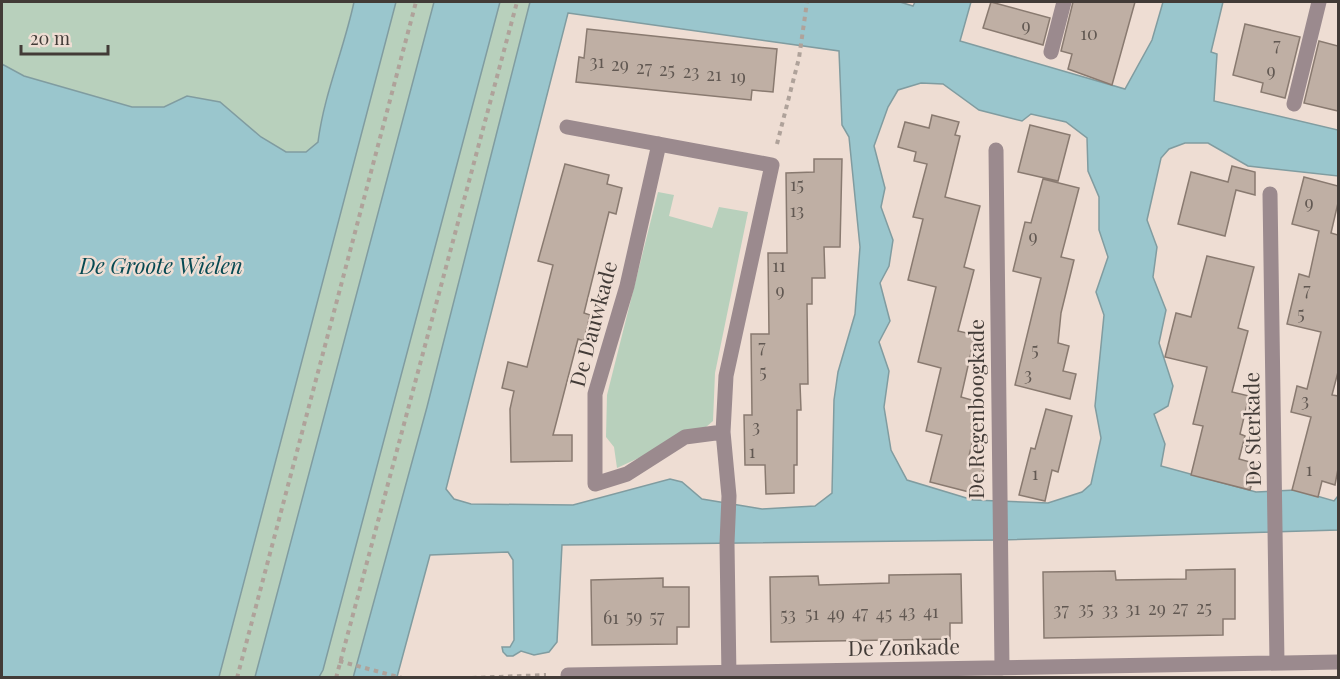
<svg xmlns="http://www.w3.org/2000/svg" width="1340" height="679" font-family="'Playfair Display',serif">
<rect width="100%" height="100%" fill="#eeddd3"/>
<!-- green -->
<path fill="#b8d0bc" d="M2 2H354C343 49 324 94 318 142L306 152H286L261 137 220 102 187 96 164 107H132L24 76 3 66Z
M396 2H434L255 677 219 678Z
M500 2H530L427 407 353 677 319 678Z
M658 192 674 195 669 216 712 228 719 207 748 212 715 373 713 421 706 427 617 468 614 447 606 437 607 395Z"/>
<!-- water -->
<path fill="#9ac6cd" stroke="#809ca0" stroke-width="1.5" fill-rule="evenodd" d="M354 2H396L219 677H2V64L24 76 132 107H164L187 96 220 102 261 137 286 152H306L318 142C324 94 344 49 354 2Z
M434 2H500L323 670 319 677H255Z
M530 2H900L913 6 915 2H971L960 41 1125 89 1152 40 1163 2H1223L1211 52 1217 54 1214 101 1338 130V176L1248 166 1208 143H1185L1169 149 1161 158 1147 220 1157 247 1153 277 1166 310 1159 343 1173 386 1168 406 1154 414 1165 444 1161 466 1256 492 1296 490 1334 501 1338 496V530L998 540 562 545 557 642 549 652 534 655 521 651 513 656H507L503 652 502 647H510L514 640 513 560 508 552 430 555 397 677 353 678 427 407ZM568 13 839 51 842 125 849 137 860 247 855 314 838 372 834 400 832 493 815 506 762 509 702 499 682 482 670 479 573 505 471 504 454 499 446 489ZM921 83 943 84 979 110 1022 121 1031 114 1066 122 1087 138 1088 171 1099 197V230L1108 257 1096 292 1104 315 1095 406 1101 438 1091 484 1082 492 1048 503 973 500 907 480 891 450 884 407 889 371 879 342 890 321 880 283 889 266 893 240 881 207 885 188 874 146 888 107 898 90Z"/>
<!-- building -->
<path fill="#bfafa4" stroke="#897a70" stroke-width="1.5" d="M991 2 1050 18 1043 45 983 28Z
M1073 2H1135L1112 85 1068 69 1072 54 1061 51Z
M1245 24 1300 37 1285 98 1261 92 1263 83 1233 75Z
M587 29 777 49 773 92 752 90 751 100 576 82 579 57 584 58Z
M1319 41 1338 46V111L1304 103Z
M932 115 959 122 955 135 960 136 945 197 980 206 964 267 974 270 958 331 975 335 961 397 982 403 967 464 984 468 977 494 930 482 942 435 926 431 941 368 918 362 936 287 908 280 923 219 913 217 927 164 914 161 916 152 898 147 905 122 929 128Z
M1030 125 1070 135 1058 181 1018 172Z
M814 159H842L840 247H824L825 278H812V304H807L808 384H800L801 410H797V465H794V493L766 494 765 465H745L744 415H752L751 334H769L768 253H787L786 173 814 172Z
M565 164 609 175 607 184 622 188 616 214 609 212 584 313 590 315 584 341 578 339 553 435H572V461L511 462 510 409 514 391 502 388 508 362 527 367 553 265 538 261Z
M1232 166 1255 172V195L1236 190 1225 236 1178 224 1191 172 1228 182Z
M1304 177 1338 186V203L1331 233 1338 235V372L1332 395 1338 396V469L1335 485 1322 481 1318 497 1292 490 1311 417 1291 412 1297 386 1307 389 1321 332 1287 324 1299 274 1309 277 1319 231 1292 224Z
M1043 179 1079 188 1061 257 1074 260 1061 313 1058 343 1069 346 1063 371 1076 374 1070 399 1015 385 1041 278 1013 271 1025 222 1031 223Z
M1207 256 1254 267 1238 328 1248 331 1232 392 1249 396 1240 434 1245 436 1239 459 1257 464 1250 490 1191 475 1203 426 1193 424 1207 367 1165 357 1176 313 1191 317Z
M1046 409 1072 416 1058 472 1052 470 1045 501 1019 495 1031 448 1035 449Z
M1235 569V619H1223V635L1044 638 1043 572 1115 571 1116 580 1186 579V570Z
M961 574 962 623H950V639L771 642 770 577 818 576 819 585 889 583V575Z
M663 578V587H689V627H677V644L592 645 591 580Z"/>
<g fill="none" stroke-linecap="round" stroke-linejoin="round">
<!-- path -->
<path stroke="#afa29a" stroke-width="4" stroke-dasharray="4.5 4.5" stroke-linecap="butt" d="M777 144 799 58 807 2
M339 661 402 678
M237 678 416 2
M336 678 517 2
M472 678 546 675"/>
<!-- minor -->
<path stroke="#9b8a8e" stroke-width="15" d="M1051 52 1064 2
M1294 104 1319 2
M567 127 772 165 726 376 723 432 729 496 727 543 729 678
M659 144 627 286 595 394V484L627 474 685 437 723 432
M996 150 1002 668
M1270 194 1277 663
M568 675 1338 662"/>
</g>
<g text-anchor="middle" stroke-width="5" stroke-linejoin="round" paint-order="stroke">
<!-- number labels -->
<g font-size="18" fill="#615852">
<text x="1026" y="32">9</text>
<text x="1089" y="40">10</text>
<text x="1277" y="51">7</text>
<text x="597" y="68">31</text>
<text x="620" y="71">29</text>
<text x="644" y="74">27</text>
<text x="667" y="76">25</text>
<text x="1271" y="77">9</text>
<text x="691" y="78">23</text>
<text x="714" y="81">21</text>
<text x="738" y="83">19</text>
<text x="797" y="191">15</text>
<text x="1309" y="209">9</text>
<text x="797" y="217">13</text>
<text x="1033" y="243">9</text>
<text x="779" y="272">11</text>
<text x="1307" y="296">7</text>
<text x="780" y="297">9</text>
<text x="1301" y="320">5</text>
<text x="762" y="353">7</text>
<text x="1035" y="356">5</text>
<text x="763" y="378">5</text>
<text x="1028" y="381">3</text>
<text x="1305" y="407">3</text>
<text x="756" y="433">3</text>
<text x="752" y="458">1</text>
<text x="1309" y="476">1</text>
<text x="1035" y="480">1</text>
<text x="1180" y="614">27</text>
<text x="1204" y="614">25</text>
<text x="1086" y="615">35</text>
<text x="1133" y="615">31</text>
<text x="1157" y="615">29</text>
<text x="1061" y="616">37</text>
<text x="1110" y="616">33</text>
<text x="907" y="618">43</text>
<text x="931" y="618">41</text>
<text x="860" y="619">47</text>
<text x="812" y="620">51</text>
<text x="836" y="620">49</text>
<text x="884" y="620">45</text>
<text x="788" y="621">53</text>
<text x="634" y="623">59</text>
<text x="657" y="623">57</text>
<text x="611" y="624">61</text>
</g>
<!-- street labels -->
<g font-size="21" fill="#423b37" stroke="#eeddd3">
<text transform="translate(594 324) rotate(-75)" y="7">De Dauwkade</text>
<text transform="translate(977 409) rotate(-90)" y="7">De Regenboogkade</text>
<text transform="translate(1253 429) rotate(-91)" y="7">De Sterkade</text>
<text transform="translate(904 648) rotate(-1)" y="7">De Zonkade</text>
</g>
<!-- water labels -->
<g font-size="22" font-style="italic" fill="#064952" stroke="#eeddd3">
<text x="161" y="274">De Groote Wielen</text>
</g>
</g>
<!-- border -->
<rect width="1340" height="679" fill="none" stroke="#423b37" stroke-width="6"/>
<!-- scale -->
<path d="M21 45v9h87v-9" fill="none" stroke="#423b37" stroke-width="3"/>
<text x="30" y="45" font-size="18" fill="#423b37" stroke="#eeddd3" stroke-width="4.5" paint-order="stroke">20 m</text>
</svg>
